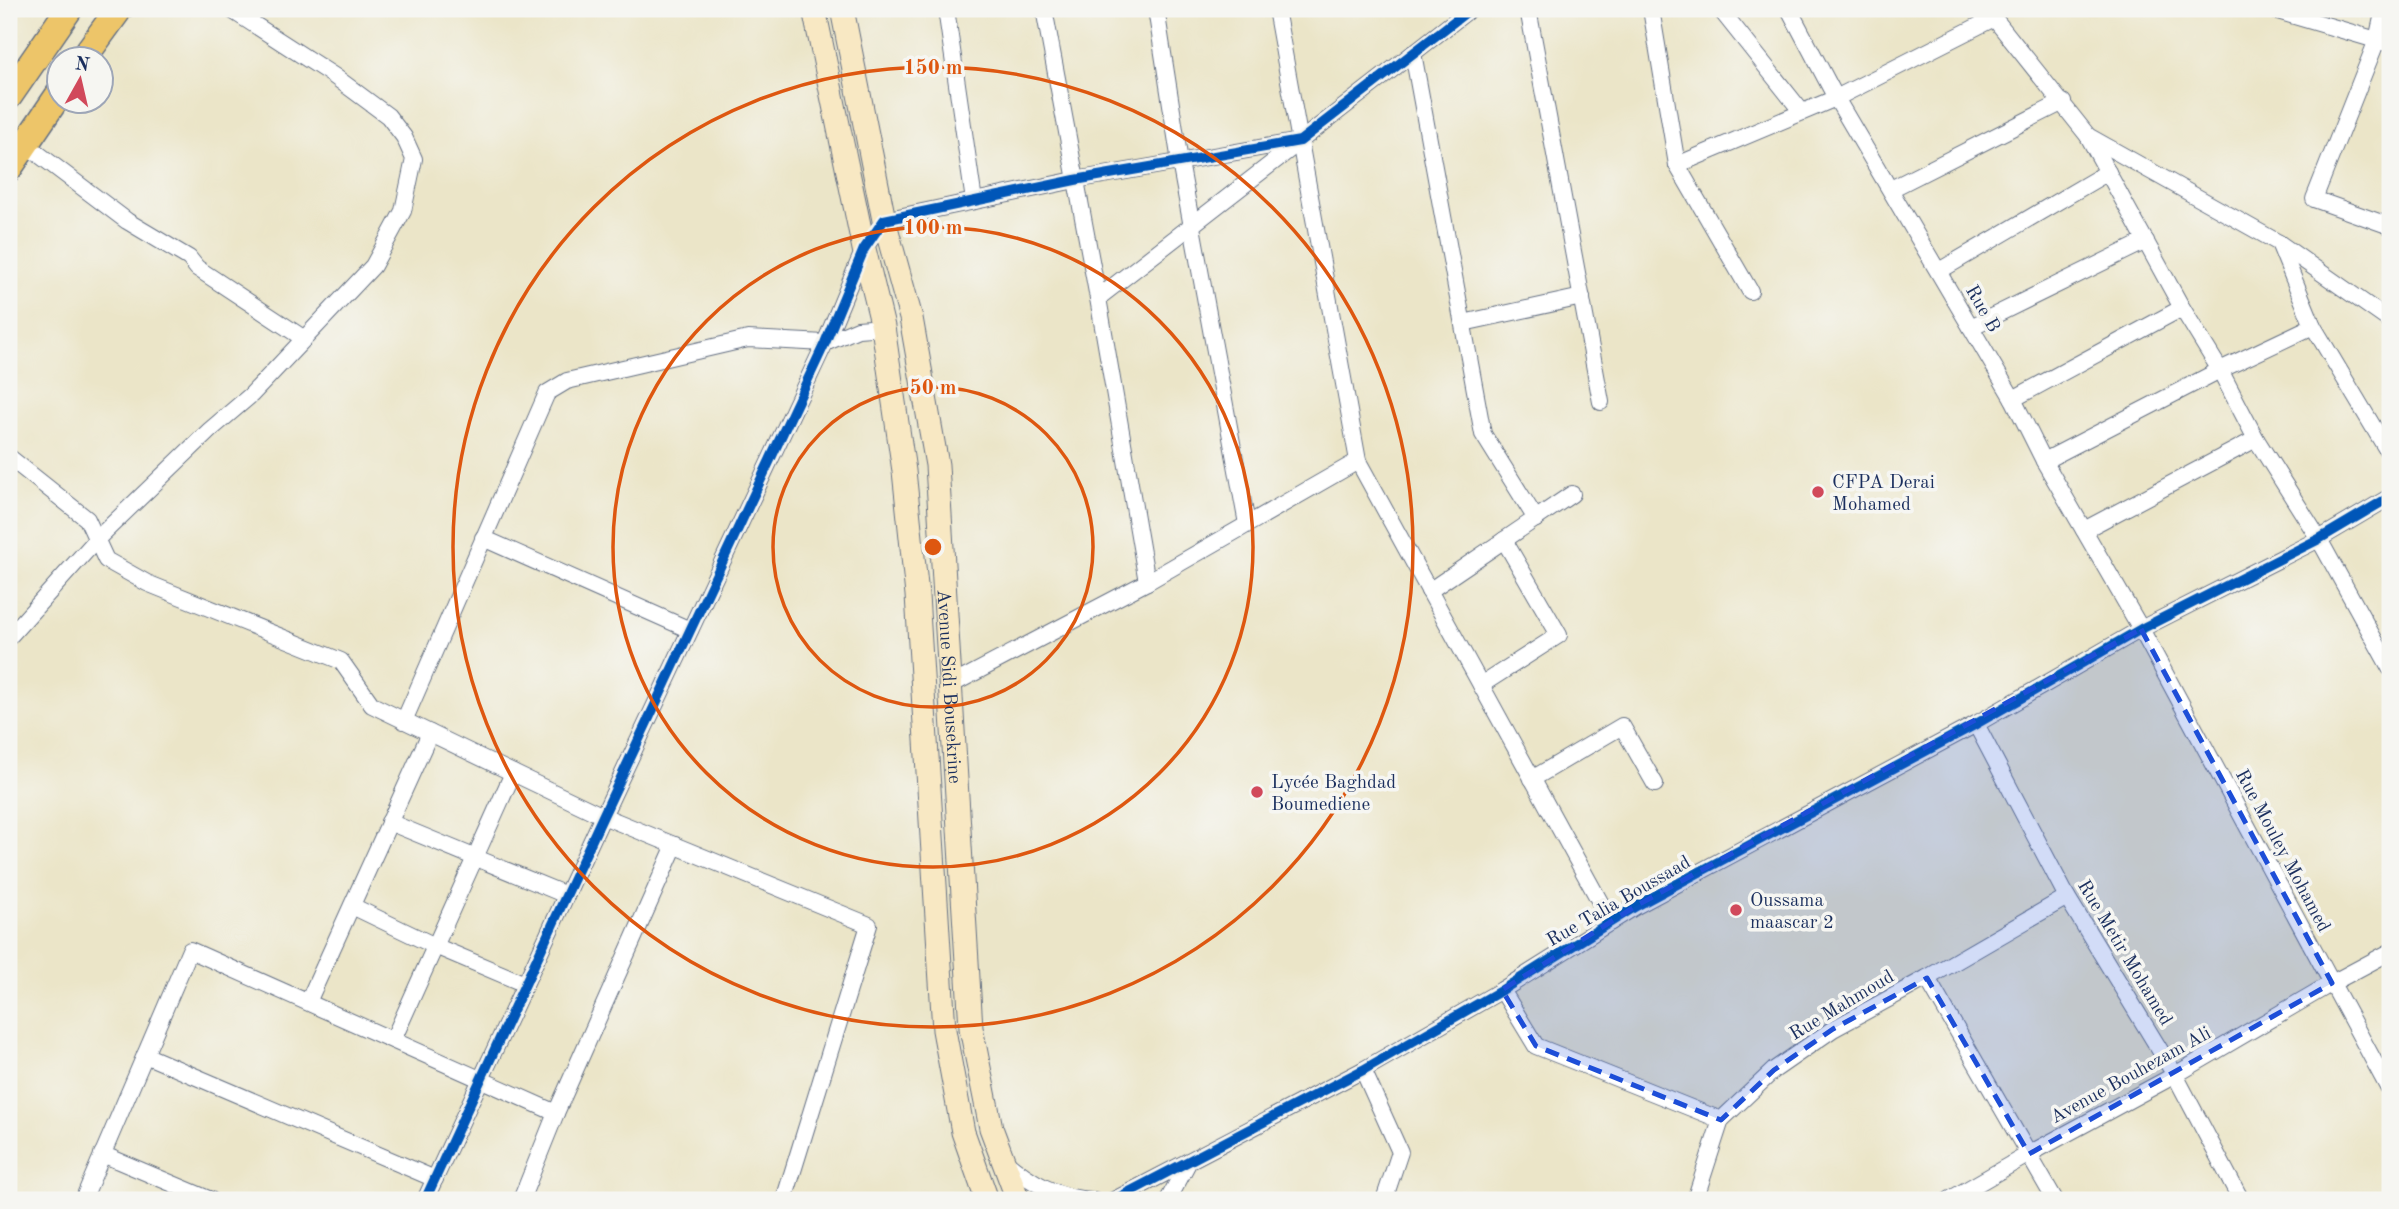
<svg xmlns="http://www.w3.org/2000/svg" width="2399" height="1209" font-family="'Old Standard TT',serif">
  <rect width="100%" height="100%" fill="#f6f6f2"/>
  <filter id="ink" filterUnits="userSpaceOnUse"><feTurbulence type="fractalNoise" baseFrequency=".0143" numOctaves="2"/><feDisplacementMap in="SourceGraphic" scale="14" xChannelSelector="R" yChannelSelector="G"/><feConvolveMatrix kernelMatrix="1 2 1 2 8 2 1 2 1" color-interpolation-filters="sRGB"/></filter>
  <filter id="wash" filterUnits="userSpaceOnUse"><feTurbulence type="fractalNoise" baseFrequency=".00686" numOctaves="4" result="noise"/><feDisplacementMap in="SourceGraphic" scale="28" xChannelSelector="R" yChannelSelector="G"/><feGaussianBlur stdDeviation="1.57" result="paint"/><feColorMatrix in="noise" values="0 0 0 0 0 0 0 0 0 0 0 0 0 0 0 0 0 1.4 0 .05"/><feComposite in="paint" operator="in"/></filter>
  <g filter="url(#wash)">
    <rect width="100%" height="100%" fill="#ebe5c8"/>
  </g>
  <g filter="url(#ink)">
    <g fill="none" stroke-linecap="round" stroke-linejoin="round">
      <g stroke="#646f83" stroke-width="18">
        <g id="minor">
          <path d="M 946,9 L 974,201"/>
          <path d="M 1044,9 L 1098,298 L 1147,582"/>
          <path d="M 1156,9 L 1180,162 L 1247,524"/>
          <path d="M 1276,9 L 1358,461 L 1611,922"/>
          <path d="M 1528,9 L 1601,402"/>
          <path d="M 1651,9 L 1677,165 L 1750,291"/>
          <path d="M 1720,9 L 1802,112"/>
          <path d="M 1789,9 L 1836,98 L 2013,399 L 2044,461 L 2141,629 L 2390,1091"/>
          <path d="M 2271,9 L 2390,44"/>
          <path d="M 2384,9 L 2377,40 L 2314,199 L 2390,226"/>
          <path d="M 1413,53 L 1483,434 L 1536,519"/>
          <path d="M 2088,136 L 2279,243 L 2313,326 L 2390,455"/>
          <path d="M 25,144 L 127,221 L 189,258 L 197,268 L 303,338"/>
          <path d="M 1677,165 L 1836,98 L 1994,18 L 2088,136 L 2182,308 L 2220,370 L 2256,439 L 2319,539 L 2390,668"/>
          <path d="M 1891,189 L 2063,102"/>
          <path d="M 2279,243 L 2390,321"/>
          <path d="M 1939,271 L 2108,172"/>
          <path d="M 1098,298 L 1298,143"/>
          <path d="M 1463,323 L 1582,297"/>
          <path d="M 1971,327 L 2146,241"/>
          <path d="M 2013,399 L 2182,308"/>
          <path d="M 9,457 L 87,519 L 106,560 L 147,583 L 341,661 L 372,705 L 513,773 L 603,816 L 869,925 L 784,1200"/>
          <path d="M 2044,461 L 2220,370 L 2313,326"/>
          <path d="M 2084,530 L 2256,439"/>
          <path d="M 483,538 L 690,630"/>
          <path d="M 1429,591 L 1572,494"/>
          <path d="M 9,637 L 97,539 L 210,430 L 251,395 L 373,266 L 403,211 L 414,159 L 404,137 L 388,116 L 334,76 L 230,9"/>
          <path d="M 1481,685 L 1559,635 L 1504,540"/>
          <path d="M 949,686 L 1147,582 L 1358,461"/>
          <path d="M 404,721 L 547,393 L 567,381 L 748,339 L 825,343 L 858,329 L 883,327"/>
          <path d="M 1976,724 L 2067,897 L 2175,1075 L 2241,1200"/>
          <path d="M 1532,779 L 1622,726 L 1655,784"/>
          <path d="M 389,822 L 566,895"/>
          <path d="M 352,906 L 435,946 L 525,984"/>
          <path d="M 1927,978 L 2055,1200"/>
          <path d="M 1502,990 L 1536,1046 L 1721,1120"/>
          <path d="M 308,1002 L 430,733"/>
          <path d="M 393,1040 L 513,773"/>
          <path d="M 145,1055 L 435,1179"/>
          <path d="M 1363,1070 L 1400,1152 L 1384,1200"/>
          <path d="M 102,1154 L 211,1200"/>
          <path d="M 1003,1159 C 1030,1182 1058,1199 1094,1200"/>
          <path d="M 83,1200 L 190,950 L 556,1113"/>
          <path d="M 425,1200 L 603,816 L 825,343 L 864,249 L 884,220 L 1075,180 L 1300,141 L 1470,9"/>
          <path d="M 521,1200 L 556,1113 L 675,845"/>
          <path d="M 1114,1200 L 1363,1070 L 1502,990 L 1636,906 L 1976,724 L 2141,629 L 2319,539 L 2390,497"/>
          <path d="M 1168,1200 L 1189,1161"/>
          <path d="M 1695,1200 L 1721,1120 L 1774,1070 L 1833,1029 L 1927,978 L 2067,897"/>
          <path d="M 1949,1200 L 2029,1154 L 2175,1075 L 2332,983 L 2390,952"/>
        </g>
      </g>
      <g stroke="#646f83" stroke-width="25">
        <g id="secondary">
          <path d="M 814,9 L 864,249 L 883,327 L 904,471 L 917,595 L 944,1030 L 963,1132 L 987,1200"/>
          <path id="s1" d="M 842,9 L 884,220 L 911,318 L 937,465 L 971,1028 L 991,1128 L 1018,1200"/>
        </g>
      </g>
      <g stroke="#646f83" stroke-width="29">
        <g id="primary">
          <path d="M 82,60 L 119,9"/>
          <path d="M 9,96 L 69,9"/>
          <path d="M 9,168 L 60,93"/>
        </g>
      </g>
      <use href="#minor" stroke="#fff" stroke-width="16"/>
      <use href="#secondary" stroke="#f8e8c3" stroke-width="23"/>
      <use href="#primary" stroke="#edc569" stroke-width="26"/>
      <g stroke="#f6f6f2" stroke-width="15">
        <g id="cycleway">
          <path d="M 425,1200 L 603,816 L 825,343 L 864,249 L 884,220 L 1075,180 L 1300,141 L 1470,9"/>
          <path d="M 1114,1200 L 1363,1070 L 1502,990 L 1636,906 L 1976,724 L 2141,629 L 2319,539 L 2390,497"/>
        </g>
      </g>
      <use href="#cycleway" stroke="#0057b8" stroke-width="10"/>
    </g>
  </g>
  <path fill="#1d4ed8" fill-opacity="0.2" stroke="#1d4ed8" stroke-width="5" stroke-dasharray="14 9" stroke-linejoin="round" d="M 2141,629 L 2332,983 L 2029,1154 L 1927,978 L 1833,1029 L 1774,1070 L 1721,1120 L 1536,1046 L 1502,990 L 1636,906 Z"/>
  <g fill="none" stroke="#de5710" stroke-width="3.5">
    <circle cx="933" cy="547" r="160"/>
    <circle cx="933" cy="547" r="320"/>
    <circle cx="933" cy="547" r="480"/>
  </g>
  <g fill="#d1495b" stroke="#f6f6f2" stroke-width="2.5">
    <circle cx="1818" cy="492" r="7"/>
    <circle cx="1257" cy="792" r="7"/>
    <circle cx="1736" cy="910" r="7"/>
  </g>
  <g text-anchor="middle" stroke-width="7" stroke-linejoin="round" paint-order="stroke">
    <g font-size="19" fill="#1b2f5e" stroke="#f6f6f2">
      <text transform="translate(1984 308) rotate(60)" y="7">Rue B</text>
      <text dy="7" stroke="none"><textPath href="#s1" startOffset="688">Avenue Sidi Bousekrine</textPath></text>
      <text transform="translate(2284 850) rotate(62)" y="7">Rue Mouley Mohamed</text>
      <text transform="translate(1618 900) rotate(-30)" y="7">Rue Talia Boussaad</text>
      <text transform="translate(2126 952) rotate(59)" y="7">Rue Metir Mohamed</text>
      <text transform="translate(1841 1004) rotate(-31)" y="7">Rue Mahmoud</text>
      <text transform="translate(2130 1074) rotate(-29)" y="7">Avenue Bouhezam Ali</text>
    </g>
    <g font-size="19" fill="#1b2f5e" stroke="#f6f6f2" text-anchor="start">
      <text x="1832" y="488">CFPA Derai<tspan x="1832" dy="22">Mohamed</tspan></text>
      <text x="1271" y="788">Lycée Baghdad<tspan x="1271" dy="22">Boumediene</tspan></text>
      <text x="1750" y="906">Oussama<tspan x="1750" dy="22">maascar 2</tspan></text>
    </g>
  </g>
  <circle cx="933" cy="547" r="10" fill="#de5710" stroke="#f6f6f2" stroke-width="3.5"/>
  <g font-size="21" text-anchor="middle" font-weight="bold" fill="#de5710" stroke="#f6f6f2" stroke-width="7" stroke-linejoin="round" paint-order="stroke">
    <text x="933" y="74">150 m</text>
    <text x="933" y="234">100 m</text>
    <text x="933" y="394">50 m</text>
  </g>
  <rect width="2399" height="1209" fill="none" stroke="#f6f6f2" stroke-width="35"/>
  <g transform="translate(80 80) rotate(8)"><circle r="33" fill="#f6f6f2" stroke="#9ea6b7" stroke-width="2"/>
  <path d="M0-5L12 26L0 18L-12 26Z" fill="#d1495b"/>
  <text y="-10" font-size="19" font-weight="bold" text-anchor="middle" fill="#1b2f5e">N</text>
  </g>
</svg>
